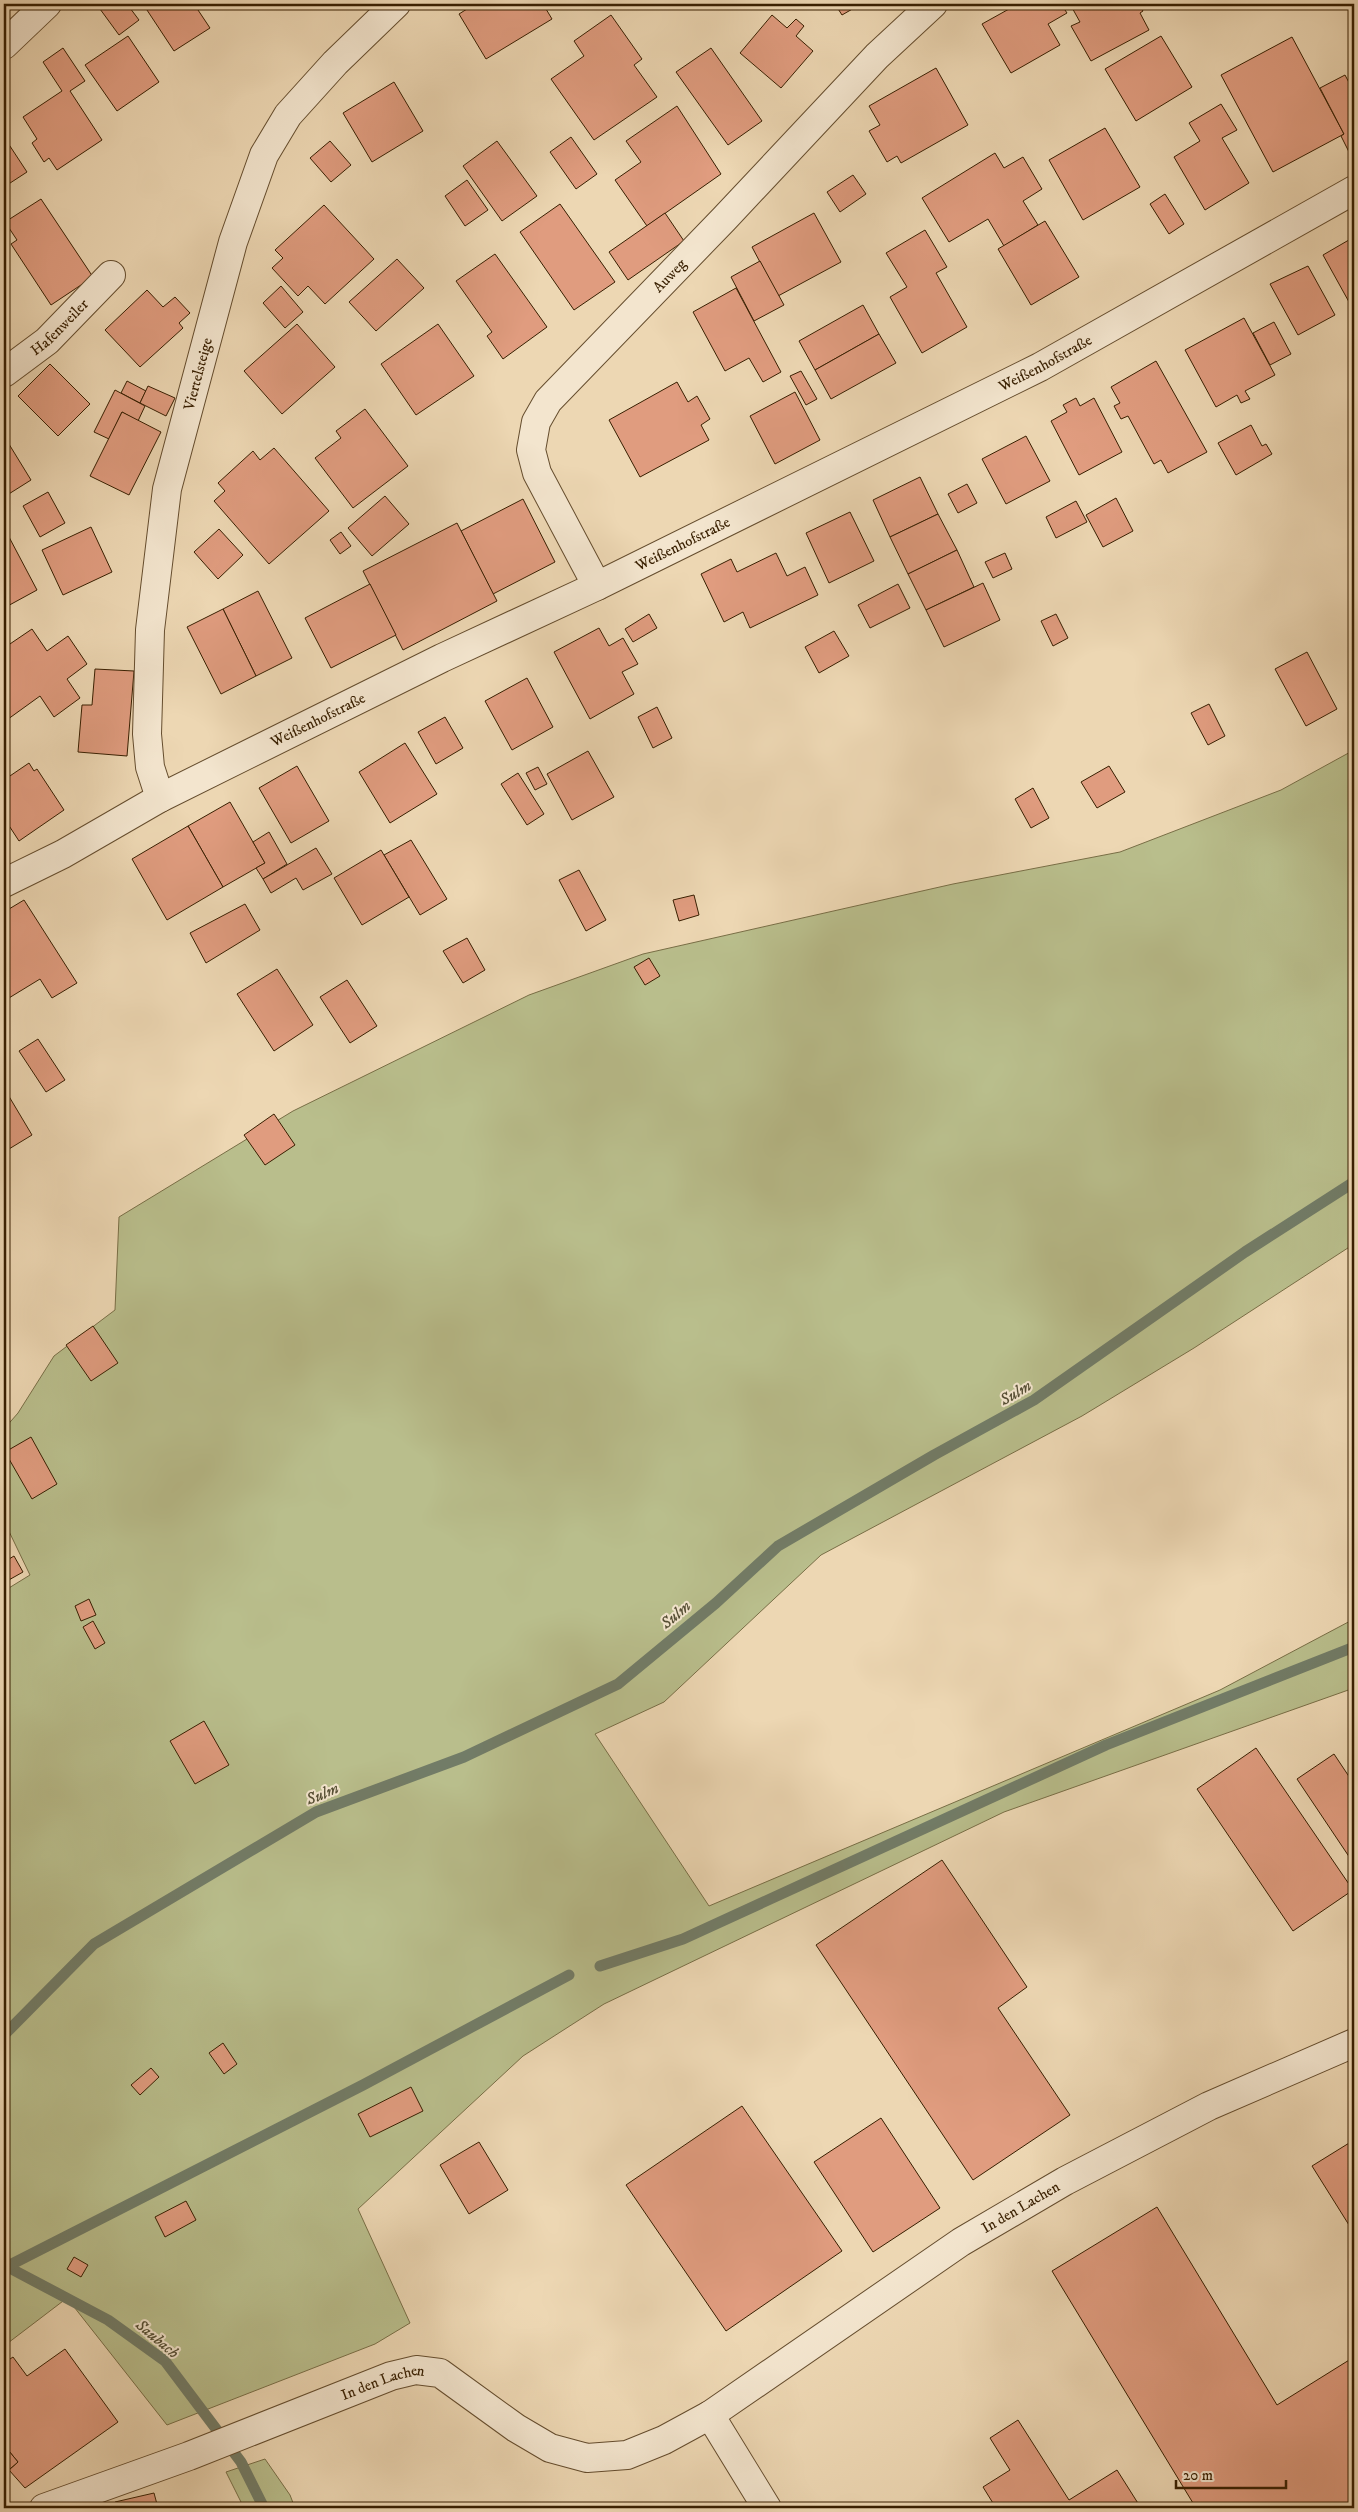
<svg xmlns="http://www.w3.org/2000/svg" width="1358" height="2512" font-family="'IM FELL DW Pica',serif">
  <rect width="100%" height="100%" fill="#edd7b3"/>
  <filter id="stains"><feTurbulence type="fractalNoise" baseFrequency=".004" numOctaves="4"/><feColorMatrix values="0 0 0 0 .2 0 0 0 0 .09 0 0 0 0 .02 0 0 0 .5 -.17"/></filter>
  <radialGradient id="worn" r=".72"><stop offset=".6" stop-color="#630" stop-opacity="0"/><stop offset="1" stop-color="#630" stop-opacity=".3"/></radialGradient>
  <g fill="#b9be8c" stroke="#786e46">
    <path d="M 1354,750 L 1354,1244 L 1194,1348 L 1082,1416 L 821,1555 L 664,1702 L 595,1734 L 709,1906 L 1220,1690 L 1354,1619 L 1354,1688 L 1004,1812 L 604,2004 L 523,2056 L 358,2209 L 410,2323 L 375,2344 L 167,2425 L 67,2298 L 4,2346 L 4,1591 L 30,1575 L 4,1521 L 4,1429 L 18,1413 L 54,1356 L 115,1310 L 119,1217 L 293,1111 L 529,995 L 643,954 L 953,884 L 1120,852 L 1281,790 Z"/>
    <path d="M 265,2459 L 290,2495 L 295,2508 L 244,2508 L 226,2472 Z"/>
  </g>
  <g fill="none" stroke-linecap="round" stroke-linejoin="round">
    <g stroke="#727c67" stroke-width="11">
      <path d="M 600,1966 L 683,1939 L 1106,1745 L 1354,1647"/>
      <path d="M 4,2035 L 94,1944 L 316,1812 L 464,1757 L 618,1684 L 716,1603 L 778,1546 L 934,1455 L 1034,1400 L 1245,1252 L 1354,1182"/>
      <path d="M 4,2265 L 108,2320 L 165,2361 L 241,2462 L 264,2508"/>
      <path d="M 8,2266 L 363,2085 L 569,1975"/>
    </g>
  </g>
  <g fill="#e09c7f" stroke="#381f01">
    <path d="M 107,4 L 127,4 L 139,20 L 119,35 L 100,9 Z"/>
    <path d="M 143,4 L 194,4 L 210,28 L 174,51 Z"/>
    <path d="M 475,4 L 543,4 L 552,19 L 486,59 L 459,14 Z"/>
    <path d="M 835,4 L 861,4 L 842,15 Z"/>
    <path d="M 1018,4 L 1061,4 L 1067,13 L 1048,24 L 1060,45 L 1011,73 L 982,24 Z"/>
    <path d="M 1070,4 L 1139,4 L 1143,11 L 1140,13 L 1149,30 L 1091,61 L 1071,26 L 1080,22 Z"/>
    <path d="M 611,15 L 642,59 L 634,65 L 657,97 L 594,140 L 551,79 L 584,56 L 574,41 Z"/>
    <path d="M 772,15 L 787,28 L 796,19 L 804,26 L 796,36 L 813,51 L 781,88 L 740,53 Z"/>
    <path d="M 128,36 L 159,82 L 117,111 L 85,65 Z"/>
    <path d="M 1161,36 L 1192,87 L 1136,121 L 1105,69 Z"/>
    <path d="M 1292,37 L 1344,134 L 1273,172 L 1221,75 Z"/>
    <path d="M 63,48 L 85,81 L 70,91 L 102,140 L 57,170 L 49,158 L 44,162 L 32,143 L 37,139 L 23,117 L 62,91 L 43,62 Z"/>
    <path d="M 711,48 L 762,121 L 728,145 L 676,72 Z"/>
    <path d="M 936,68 L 968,125 L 901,163 L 897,156 L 887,162 L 869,131 L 880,125 L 869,106 Z"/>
    <path d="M 1345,75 L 1354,92 L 1354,149 L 1349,152 L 1341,136 L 1344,134 L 1320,88 Z"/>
    <path d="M 394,82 L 423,131 L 372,162 L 343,113 Z"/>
    <path d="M 1221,104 L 1237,130 L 1222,138 L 1249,183 L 1205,210 L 1174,157 L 1200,141 L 1189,123 Z"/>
    <path d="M 677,106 L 721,174 L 647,226 L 615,180 L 641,162 L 626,141 Z"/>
    <path d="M 1105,128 L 1140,187 L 1083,220 L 1049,160 Z"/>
    <path d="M 4,137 L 27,172 L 4,187 Z"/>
    <path d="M 571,137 L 597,174 L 576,189 L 550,152 Z"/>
    <path d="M 330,141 L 351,165 L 331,182 L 310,158 Z"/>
    <path d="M 497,141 L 537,196 L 502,221 L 463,166 Z"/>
    <path d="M 995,153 L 1004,168 L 1023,157 L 1042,189 L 1023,201 L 1038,225 L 1004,246 L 988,219 L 949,242 L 922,198 Z"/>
    <path d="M 853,175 L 866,194 L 840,212 L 827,192 Z"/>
    <path d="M 467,180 L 488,210 L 465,226 L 445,196 Z"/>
    <path d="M 1165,194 L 1184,224 L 1169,234 L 1150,204 Z"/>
    <path d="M 41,199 L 93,277 L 51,305 L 11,244 L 17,240 L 5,222 Z"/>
    <path d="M 560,204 L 615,282 L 574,310 L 520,232 Z"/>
    <path d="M 324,205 L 374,259 L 325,304 L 308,286 L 298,296 L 272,268 L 283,258 L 275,250 Z"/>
    <path d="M 665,213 L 684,241 L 628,280 L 609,252 Z"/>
    <path d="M 814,213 L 841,262 L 778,296 L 752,247 Z"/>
    <path d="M 1045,221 L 1079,277 L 1031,305 L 998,249 Z"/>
    <path d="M 925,230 L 947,267 L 936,273 L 967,327 L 922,353 L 890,297 L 907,287 L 886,253 Z"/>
    <path d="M 1354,237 L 1354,311 L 1323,255 Z"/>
    <path d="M 495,254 L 547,327 L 503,359 L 487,336 L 492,332 L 456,281 Z"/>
    <path d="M 397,259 L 424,288 L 376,331 L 349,302 Z"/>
    <path d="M 760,261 L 784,305 L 754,321 L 731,277 Z"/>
    <path d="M 1308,266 L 1335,315 L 1298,335 L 1270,284 Z"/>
    <path d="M 281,286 L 303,312 L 285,328 L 263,303 Z"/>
    <path d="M 736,288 L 781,372 L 763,382 L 749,358 L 725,371 L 693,312 Z"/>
    <path d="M 147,290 L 163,307 L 175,297 L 190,313 L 179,323 L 183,328 L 140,367 L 105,330 Z"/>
    <path d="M 863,305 L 879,334 L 815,370 L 799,341 Z"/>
    <path d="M 1244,318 L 1275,375 L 1245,391 L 1250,399 L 1241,403 L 1237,395 L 1216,407 L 1185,350 Z"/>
    <path d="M 1274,322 L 1291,354 L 1270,365 L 1253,333 Z"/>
    <path d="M 297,324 L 335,367 L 282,414 L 244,371 Z"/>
    <path d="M 438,324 L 474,376 L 416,415 L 381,364 Z"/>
    <path d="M 879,334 L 896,363 L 831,399 L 815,370 Z"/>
    <path d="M 1156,361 L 1207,452 L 1168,473 L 1161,460 L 1154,464 L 1128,416 L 1121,419 L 1114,406 L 1120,403 L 1111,387 Z"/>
    <path d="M 50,364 L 90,404 L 58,436 L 18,396 Z"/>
    <path d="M 801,371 L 817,399 L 806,405 L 790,376 Z"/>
    <path d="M 127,381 L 146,391 L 140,403 L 121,393 Z"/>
    <path d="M 677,382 L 688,402 L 697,396 L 710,419 L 701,425 L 709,440 L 640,477 L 609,420 Z"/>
    <path d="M 148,386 L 175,398 L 166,416 L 140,403 Z"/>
    <path d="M 115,390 L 145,406 L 138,421 L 122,412 L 109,439 L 94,432 Z"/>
    <path d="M 795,392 L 820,440 L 775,464 L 750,416 Z"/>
    <path d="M 1076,398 L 1080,406 L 1094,398 L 1122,452 L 1079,475 L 1051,421 L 1067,412 L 1063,405 Z"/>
    <path d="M 365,409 L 408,466 L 353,508 L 315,458 L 341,438 L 336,431 Z"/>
    <path d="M 122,412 L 161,432 L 129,495 L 90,476 Z"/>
    <path d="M 1251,425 L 1262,446 L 1266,444 L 1272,454 L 1236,475 L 1218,443 Z"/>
    <path d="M 4,436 L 31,480 L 4,497 Z"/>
    <path d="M 1026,436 L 1050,481 L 1006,504 L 982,459 Z"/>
    <path d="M 274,448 L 329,511 L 269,564 L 214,501 L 225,491 L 218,483 L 253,451 L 260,460 Z"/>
    <path d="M 920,477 L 938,514 L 890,537 L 873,500 Z"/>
    <path d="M 967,484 L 977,503 L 958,513 L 948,494 Z"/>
    <path d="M 48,492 L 65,523 L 40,537 L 23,506 Z"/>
    <path d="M 385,496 L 409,524 L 372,556 L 348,528 Z"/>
    <path d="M 1116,498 L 1133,531 L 1103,547 L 1086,515 Z"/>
    <path d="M 523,499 L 555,562 L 493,594 L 461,531 Z"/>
    <path d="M 1076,501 L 1087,522 L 1056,538 L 1046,517 Z"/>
    <path d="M 850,512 L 874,561 L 829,583 L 806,533 Z"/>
    <path d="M 938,514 L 957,550 L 908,574 L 890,537 Z"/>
    <path d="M 457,523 L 497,601 L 403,650 L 363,571 Z"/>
    <path d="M 91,527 L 112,572 L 63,595 L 42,550 Z"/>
    <path d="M 219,529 L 243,555 L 218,579 L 194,552 Z"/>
    <path d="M 341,532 L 351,546 L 340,554 L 330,540 Z"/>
    <path d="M 9,537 L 37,590 L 4,608 L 4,540 Z"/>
    <path d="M 957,550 L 974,587 L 926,610 L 908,574 Z"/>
    <path d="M 776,553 L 787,576 L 805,567 L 818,595 L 750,628 L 743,612 L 724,622 L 701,574 L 731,559 L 737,572 Z"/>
    <path d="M 1005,553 L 1012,569 L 993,578 L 985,562 Z"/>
    <path d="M 983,583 L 1000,620 L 944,647 L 926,610 Z"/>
    <path d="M 370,584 L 396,635 L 331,668 L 305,618 Z"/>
    <path d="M 898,584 L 910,608 L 870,628 L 858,605 Z"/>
    <path d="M 258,591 L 292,658 L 256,676 L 223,609 Z"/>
    <path d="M 223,609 L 256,676 L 221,694 L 187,627 Z"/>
    <path d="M 649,614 L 657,628 L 633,642 L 625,629 Z"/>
    <path d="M 1056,614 L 1068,638 L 1053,646 L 1041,621 Z"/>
    <path d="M 599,628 L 609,646 L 623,638 L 638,664 L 622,672 L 634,694 L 590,719 L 554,652 Z"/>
    <path d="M 32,629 L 47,651 L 68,636 L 87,664 L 67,679 L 80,698 L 54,717 L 40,696 L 4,722 L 4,648 Z"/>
    <path d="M 834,631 L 849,656 L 819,673 L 805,647 Z"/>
    <path d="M 1307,652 L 1337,709 L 1306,726 L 1275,669 Z"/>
    <path d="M 95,669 L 134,671 L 127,756 L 78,752 L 82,705 L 92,705 Z"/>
    <path d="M 527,678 L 553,727 L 512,750 L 485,701 Z"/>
    <path d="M 1209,704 L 1225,736 L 1208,745 L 1191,713 Z"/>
    <path d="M 657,707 L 672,738 L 653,748 L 638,717 Z"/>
    <path d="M 445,717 L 463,748 L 436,764 L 418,732 Z"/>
    <path d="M 405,743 L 437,794 L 390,823 L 359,772 Z"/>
    <path d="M 588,751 L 614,797 L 572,820 L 547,774 Z"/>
    <path d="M 29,763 L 34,771 L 37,769 L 64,810 L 19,841 L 4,818 L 4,790 L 7,788 L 4,780 Z"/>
    <path d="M 297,766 L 329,821 L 291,843 L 259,788 Z"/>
    <path d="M 1109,766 L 1125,792 L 1097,808 L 1081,782 Z"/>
    <path d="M 538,767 L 547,784 L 535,790 L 526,773 Z"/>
    <path d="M 518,773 L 544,814 L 527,825 L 501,784 Z"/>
    <path d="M 1033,788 L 1049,818 L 1031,828 L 1015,799 Z"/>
    <path d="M 230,802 L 265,863 L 223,887 L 188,826 Z"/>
    <path d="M 188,826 L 223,887 L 167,920 L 132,859 Z"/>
    <path d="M 269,832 L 287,864 L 263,879 L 256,868 L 265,863 L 253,842 Z"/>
    <path d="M 411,840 L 447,899 L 420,915 L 384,855 Z"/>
    <path d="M 316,848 L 332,874 L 303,890 L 296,878 L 271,893 L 263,879 Z"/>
    <path d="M 381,850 L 409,897 L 362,925 L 334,878 Z"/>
    <path d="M 579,870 L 606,920 L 586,931 L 559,880 Z"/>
    <path d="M 694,895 L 699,915 L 679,921 L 673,900 Z"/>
    <path d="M 24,900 L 77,983 L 52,998 L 40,979 L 4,1001 L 4,912 Z"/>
    <path d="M 245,904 L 260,930 L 206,963 L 190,933 Z"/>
    <path d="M 467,938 L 485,970 L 463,983 L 443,951 Z"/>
    <path d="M 649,958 L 660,976 L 645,985 L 634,967 Z"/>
    <path d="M 277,969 L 313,1025 L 274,1051 L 237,994 Z"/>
    <path d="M 347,980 L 377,1026 L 350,1043 L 320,997 Z"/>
    <path d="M 38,1039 L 65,1080 L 46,1092 L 19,1051 Z"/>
    <path d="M 4,1088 L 32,1135 L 4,1152 Z"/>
    <path d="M 274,1114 L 295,1145 L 265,1165 L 244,1135 Z"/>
    <path d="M 93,1326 L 118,1363 L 91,1381 L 66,1345 Z"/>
    <path d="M 31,1437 L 57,1484 L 32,1499 L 5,1452 Z"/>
    <path d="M 14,1556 L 23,1572 L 7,1581 L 4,1575 L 4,1562 Z"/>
    <path d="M 89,1599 L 96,1615 L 81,1621 L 75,1606 Z"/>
    <path d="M 93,1621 L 105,1643 L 95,1649 L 83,1627 Z"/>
    <path d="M 204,1721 L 229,1765 L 195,1784 L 170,1741 Z"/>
    <path d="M 1256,1748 L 1353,1890 L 1293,1931 L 1197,1789 Z"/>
    <path d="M 1334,1754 L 1354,1784 L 1354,1864 L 1297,1779 Z"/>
    <path d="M 942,1860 L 1027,1987 L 998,2008 L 1070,2115 L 973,2180 L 816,1945 Z"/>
    <path d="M 223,2043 L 237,2064 L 224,2074 L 209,2053 Z"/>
    <path d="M 151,2068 L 159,2077 L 140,2095 L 131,2085 Z"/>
    <path d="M 411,2087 L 423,2111 L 370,2137 L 358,2114 Z"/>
    <path d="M 742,2106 L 842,2251 L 726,2331 L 626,2185 Z"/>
    <path d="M 881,2118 L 940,2208 L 873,2252 L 814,2162 Z"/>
    <path d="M 1354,2140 L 1354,2233 L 1312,2166 Z"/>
    <path d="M 479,2142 L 508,2190 L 469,2214 L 440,2165 Z"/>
    <path d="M 186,2201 L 196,2220 L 165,2237 L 155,2217 Z"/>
    <path d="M 1157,2207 L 1277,2405 L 1354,2357 L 1354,2508 L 1196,2508 L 1052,2271 Z"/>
    <path d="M 74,2257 L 88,2265 L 81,2277 L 67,2269 Z"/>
    <path d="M 65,2349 L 118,2422 L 25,2488 L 9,2470 L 18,2462 L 4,2445 L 4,2363 L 13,2357 L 27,2376 Z"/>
    <path d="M 1018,2420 L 1069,2500 L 1117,2470 L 1141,2508 L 996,2508 L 983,2487 L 1010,2470 L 990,2438 Z"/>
    <path d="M 4,2445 L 18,2462 L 4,2474 Z"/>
    <path d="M 154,2493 L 158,2508 L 117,2508 L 115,2502 Z"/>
  </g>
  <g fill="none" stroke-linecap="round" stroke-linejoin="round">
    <g stroke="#654d2e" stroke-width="30">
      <g id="minor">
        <path d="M 4,45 L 47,4"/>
        <path id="s1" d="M 4,373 L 47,341 L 111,275"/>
        <path id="s2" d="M 597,586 L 537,473 L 531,450 L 536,422 L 548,401 L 724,219 L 877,56 L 933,4"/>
        <path id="s3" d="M 160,798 L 150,767 L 147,734 L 150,630 L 167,489 L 233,242 L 264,155 L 288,115 L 335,63 L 396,4"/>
        <path id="s4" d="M 4,883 L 63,854 L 160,798 L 442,658 L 597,586 L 1040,367 L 1354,190"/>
        <path d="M 710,2415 L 767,2508"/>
        <path id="s5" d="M 44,2508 L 189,2456 L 391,2376 L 416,2370 L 440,2373 L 516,2428 L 550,2448 L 587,2458 L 627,2455 L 664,2440 L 710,2415 L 961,2242 L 1065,2181 L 1209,2106 L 1354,2043"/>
      </g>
    </g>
    <use href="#minor" stroke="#f3e5ce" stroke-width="28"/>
  </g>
  <g text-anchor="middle" stroke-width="4" stroke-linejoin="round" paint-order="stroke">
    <g font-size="15" fill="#381f01" stroke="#f3e5ce">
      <text dy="5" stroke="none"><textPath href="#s2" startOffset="379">Auweg</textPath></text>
      <text dy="5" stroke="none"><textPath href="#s1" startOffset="72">Hafenweiler</textPath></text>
      <text dy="5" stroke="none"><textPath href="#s4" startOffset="1164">Weißenhofstraße</textPath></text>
      <text dy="5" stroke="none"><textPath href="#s3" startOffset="431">Viertelsteige</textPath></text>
      <text dy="5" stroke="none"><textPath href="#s4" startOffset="759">Weißenhofstraße</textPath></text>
      <text dy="5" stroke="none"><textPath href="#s4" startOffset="354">Weißenhofstraße</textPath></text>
      <text dy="5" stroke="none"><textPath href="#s5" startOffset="1099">In den Lachen</textPath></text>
      <text dy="5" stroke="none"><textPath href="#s5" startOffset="362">In den Lachen</textPath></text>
    </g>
    <g font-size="16" font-style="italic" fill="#554e34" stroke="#f3e5ce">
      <text transform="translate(1015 1392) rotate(-31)" y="6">Sulm</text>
      <text transform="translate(675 1614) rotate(-41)" y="6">Sulm</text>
      <text transform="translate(322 1793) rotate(-23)" y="6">Sulm</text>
      <text transform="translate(158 2338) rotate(40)" y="6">Saubach</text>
    </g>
  </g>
  <rect width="1358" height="2512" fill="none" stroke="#edd7b3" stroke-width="20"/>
  <rect x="5" y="5" width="1348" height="2502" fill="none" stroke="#381f01" stroke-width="2.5"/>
  <rect x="10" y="10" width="1338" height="2492" fill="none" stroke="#381f01"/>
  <path d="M1176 2480v8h110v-8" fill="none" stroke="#381f01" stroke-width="2.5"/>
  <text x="1183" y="2480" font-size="15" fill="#381f01" stroke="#f3e5ce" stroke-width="4" paint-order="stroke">20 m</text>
  <rect width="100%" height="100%" filter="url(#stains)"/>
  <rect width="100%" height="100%" fill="url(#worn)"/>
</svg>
